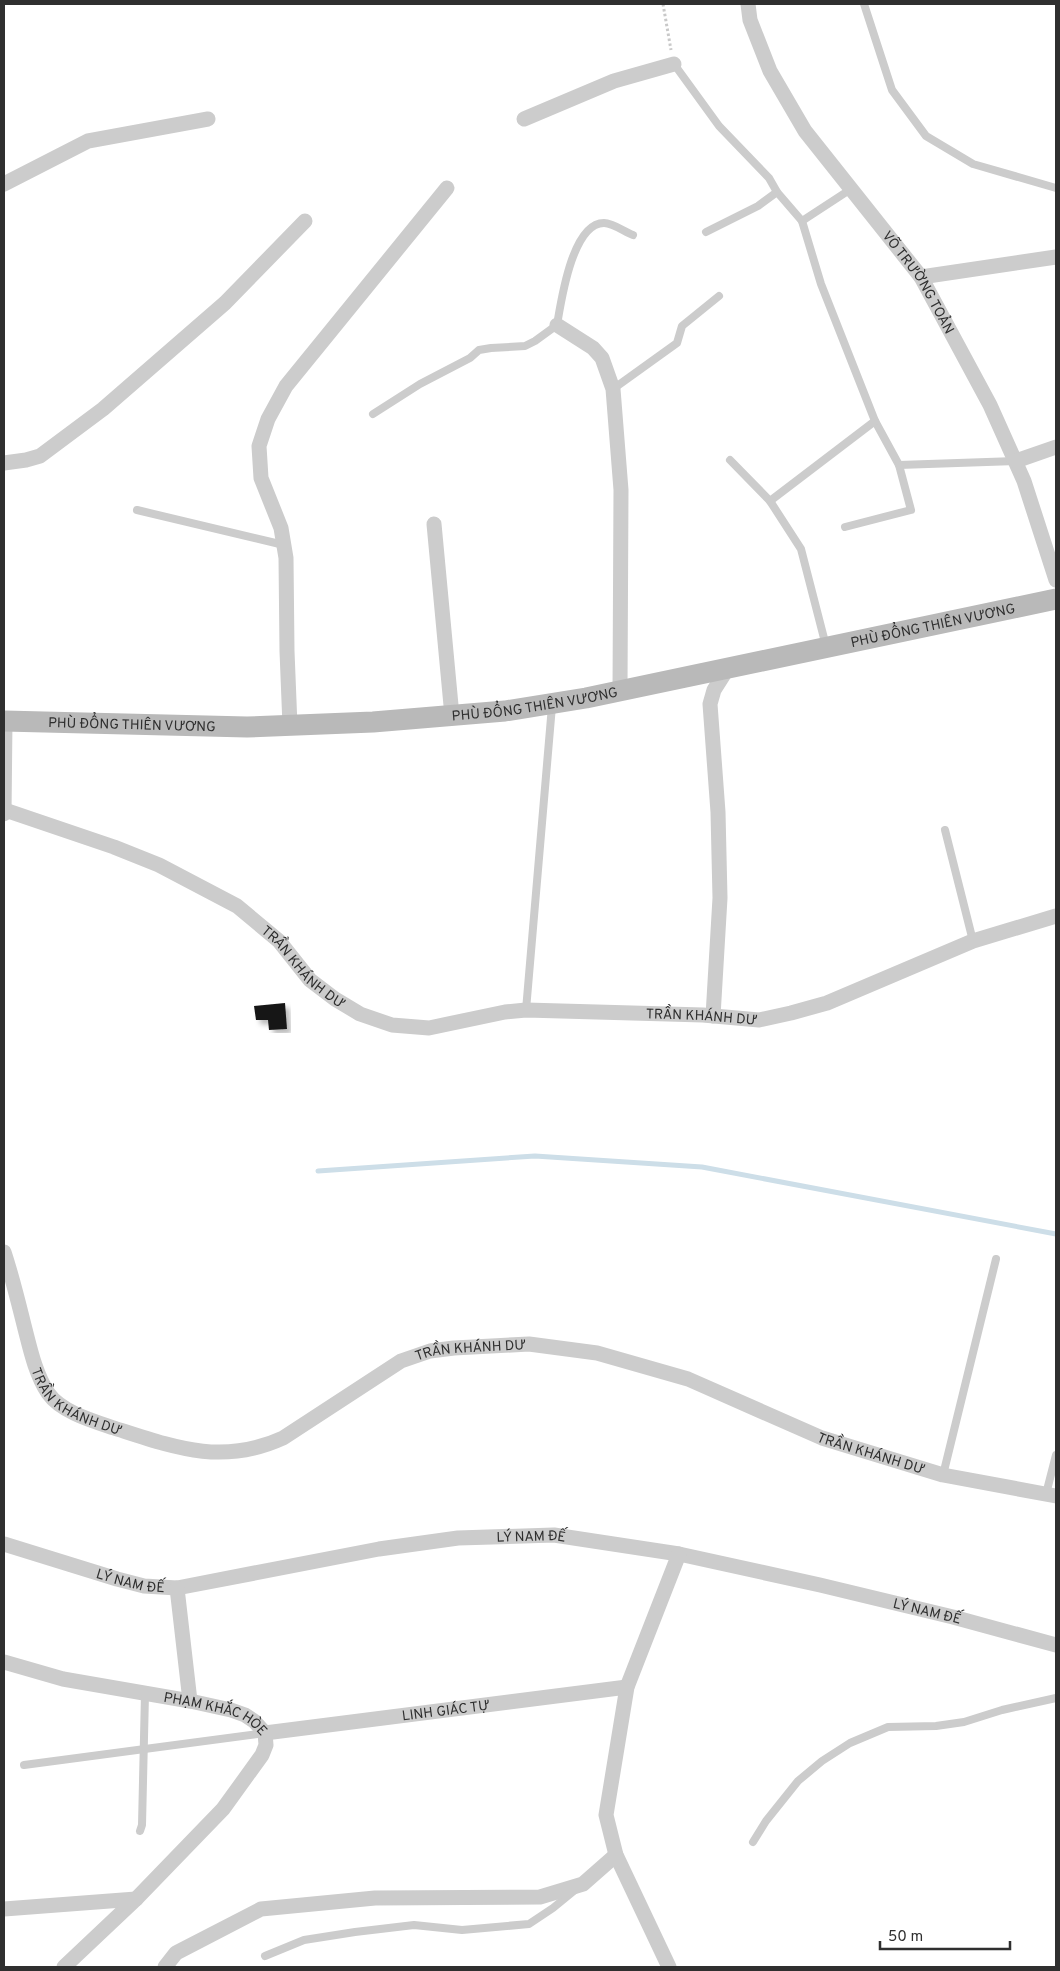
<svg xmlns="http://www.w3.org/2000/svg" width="1060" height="1971" font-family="Overpass,sans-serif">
  <defs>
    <filter id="shadow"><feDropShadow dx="4.5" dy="4.5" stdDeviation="2.5" flood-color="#0004"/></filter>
  </defs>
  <rect width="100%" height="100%" fill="#fff"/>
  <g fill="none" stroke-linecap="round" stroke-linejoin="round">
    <path stroke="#cddee8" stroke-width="5" d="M 318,1171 L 535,1156 L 702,1167 L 1056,1234"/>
  </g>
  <path fill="#161616" filter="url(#shadow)" d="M 285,1003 L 287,1029 L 269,1030 L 268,1020 L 256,1020 L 254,1006 Z"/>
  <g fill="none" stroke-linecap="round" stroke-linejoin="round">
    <path stroke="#c9c9c9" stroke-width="3" stroke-dasharray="2.5 2.5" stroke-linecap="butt" d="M 663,4 L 671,50"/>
    <g stroke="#ccc" stroke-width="8">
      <path d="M 864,4 L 892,90 L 926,136 L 973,164 L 1056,188"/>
      <path d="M 674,64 L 719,126 L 769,178 L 777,192 L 802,221 L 821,284 L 875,421 L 899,465 L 1016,461"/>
      <path d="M 802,221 L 851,189"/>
      <path d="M 706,232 L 758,206 L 777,192"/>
      <path d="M 613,389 L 677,343 L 682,326 L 719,296"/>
      <path d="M 373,414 L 420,384 L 470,358 L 479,350 L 491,348 L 525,346 L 535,341 L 557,325 C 561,302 572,223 604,223 C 613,223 625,232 633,235"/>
      <path d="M 730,460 L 770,501 L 801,549 L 826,646"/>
      <path d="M 770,501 L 875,421"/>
      <path d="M 137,510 L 284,545"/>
      <path d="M 845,527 L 911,510 L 899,465"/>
      <path d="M 945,830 L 973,941"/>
      <path d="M 526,1010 L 552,706"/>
      <path d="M 943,1475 L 996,1259"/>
      <path d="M 1046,1494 L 1056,1455"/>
      <path d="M 24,1765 L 265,1733"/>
      <path d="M 140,1831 L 142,1825 L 145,1694"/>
      <path d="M 753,1842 L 766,1821 L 798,1781 L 822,1761 L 850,1743 L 888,1727 L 936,1726 L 964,1722 L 1002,1710 L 1056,1698"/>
      <path d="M 265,1956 L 304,1940 L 355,1932 L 414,1925 L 462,1930 L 529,1924 L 553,1908 L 575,1890"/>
    </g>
    <g stroke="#ccc" stroke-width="15">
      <path id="s1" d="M 748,4 L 750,20 L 770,71 L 805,131 L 921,277 L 990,405 L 1024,481 L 1056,580"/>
      <path d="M 524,119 L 614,81 L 674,64"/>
      <path d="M 4,184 L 88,141 L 208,119"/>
      <path d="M 921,277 L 1056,257"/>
      <path d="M 557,325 L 593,348 L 602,358 L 613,389 L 621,490 L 620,690"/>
      <path d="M 1016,461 L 1056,447"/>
      <path d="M 4,463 L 26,460 L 40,456 L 103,409 L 225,303 L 305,221"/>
      <path d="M 434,524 L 452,716"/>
      <path d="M 290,726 L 287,651 L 286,558 L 281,528 L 261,478 L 259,446 L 268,419 L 286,386 L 447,188"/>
      <path id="s2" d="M 5,810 L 114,847 L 159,865 L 237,906 L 279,941 L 310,980 L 335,999 L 360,1014 L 392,1025 L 429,1028 L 505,1012 L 526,1010 L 703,1015 L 759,1020 L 791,1013 L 827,1003 L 973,941 L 1056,916"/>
      <path d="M 4,814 L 5,721"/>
      <path d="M 713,1016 L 720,898 L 718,812 L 710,704 L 714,690 L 728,668"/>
      <path id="s3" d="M 4,1252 C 12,1276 18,1301 24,1325 C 30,1348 35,1373 48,1393 C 61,1412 93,1421 114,1428 C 173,1447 222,1466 283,1438 L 401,1361 L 430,1351 L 454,1348 L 529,1344 L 597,1353 L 688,1379 L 822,1438 L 943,1475 L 1056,1496"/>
      <path id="s4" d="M 4,1544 L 117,1579 L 144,1586 L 177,1588 L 379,1549 L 458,1538 L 554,1535 L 679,1554 L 820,1585 L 953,1617 L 1056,1645"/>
      <path d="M 177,1588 L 190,1701"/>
      <path id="s5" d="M 4,1662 L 63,1679 L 190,1701 L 231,1710 L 245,1715 L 254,1721 L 265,1733 L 266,1745 L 262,1755 L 223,1809 L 136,1899 L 64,1967"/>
      <path id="s6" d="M 265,1733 L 627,1687"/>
      <path d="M 4,1909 L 136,1899"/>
      <path d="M 165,1967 L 176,1953 L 261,1909 L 375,1898 L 540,1897 L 583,1884 L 616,1855"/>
      <path d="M 669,1967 L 616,1855 L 606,1815 L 627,1687 L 679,1554"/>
    </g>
    <path stroke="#b9b9b9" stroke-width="21" id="s7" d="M 4,721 L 247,727 L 373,722 L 505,711 L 586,698 L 1056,599"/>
  </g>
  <g text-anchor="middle" stroke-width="5" stroke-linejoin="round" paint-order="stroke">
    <g font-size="14" fill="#2f2f2f" stroke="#fff">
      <text dy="5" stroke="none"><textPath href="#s1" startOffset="330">VÕ TRƯỜNG TOẢN</textPath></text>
      <text dy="5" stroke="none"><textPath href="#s7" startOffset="938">PHÙ ĐỔNG THIÊN VƯƠNG</textPath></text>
      <text dy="5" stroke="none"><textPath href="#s7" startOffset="532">PHÙ ĐỔNG THIÊN VƯƠNG</textPath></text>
      <text dy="5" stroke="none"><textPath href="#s7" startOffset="128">PHÙ ĐỔNG THIÊN VƯƠNG</textPath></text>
      <text dy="5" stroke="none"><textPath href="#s2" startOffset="342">TRẦN KHÁNH DƯ</textPath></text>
      <text dy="5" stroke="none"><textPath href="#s2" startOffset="762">TRẦN KHÁNH DƯ</textPath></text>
      <text dy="5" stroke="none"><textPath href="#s3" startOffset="610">TRẦN KHÁNH DƯ</textPath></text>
      <text dy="5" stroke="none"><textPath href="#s3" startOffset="176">TRẦN KHÁNH DƯ</textPath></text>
      <text dy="5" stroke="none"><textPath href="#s3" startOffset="1030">TRẦN KHÁNH DƯ</textPath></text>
      <text dy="5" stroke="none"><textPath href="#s4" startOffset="538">LÝ NAM ĐẾ</textPath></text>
      <text dy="5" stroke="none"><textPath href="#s4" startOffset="132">LÝ NAM ĐẾ</textPath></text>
      <text dy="5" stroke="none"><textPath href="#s4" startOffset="942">LÝ NAM ĐẾ</textPath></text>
      <text dy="5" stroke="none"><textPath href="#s6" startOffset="182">LINH GIÁC TỰ</textPath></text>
      <text dy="5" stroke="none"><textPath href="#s5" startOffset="219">PHẠM KHẮC HÒE</textPath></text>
    </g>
  </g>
  <rect width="1060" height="1971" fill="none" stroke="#2f2f2f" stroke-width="10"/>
  <path d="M880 1941v8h130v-8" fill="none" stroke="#2f2f2f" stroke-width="2.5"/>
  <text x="888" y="1941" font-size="15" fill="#2f2f2f" stroke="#ffffff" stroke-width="4" paint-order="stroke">50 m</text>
</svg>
